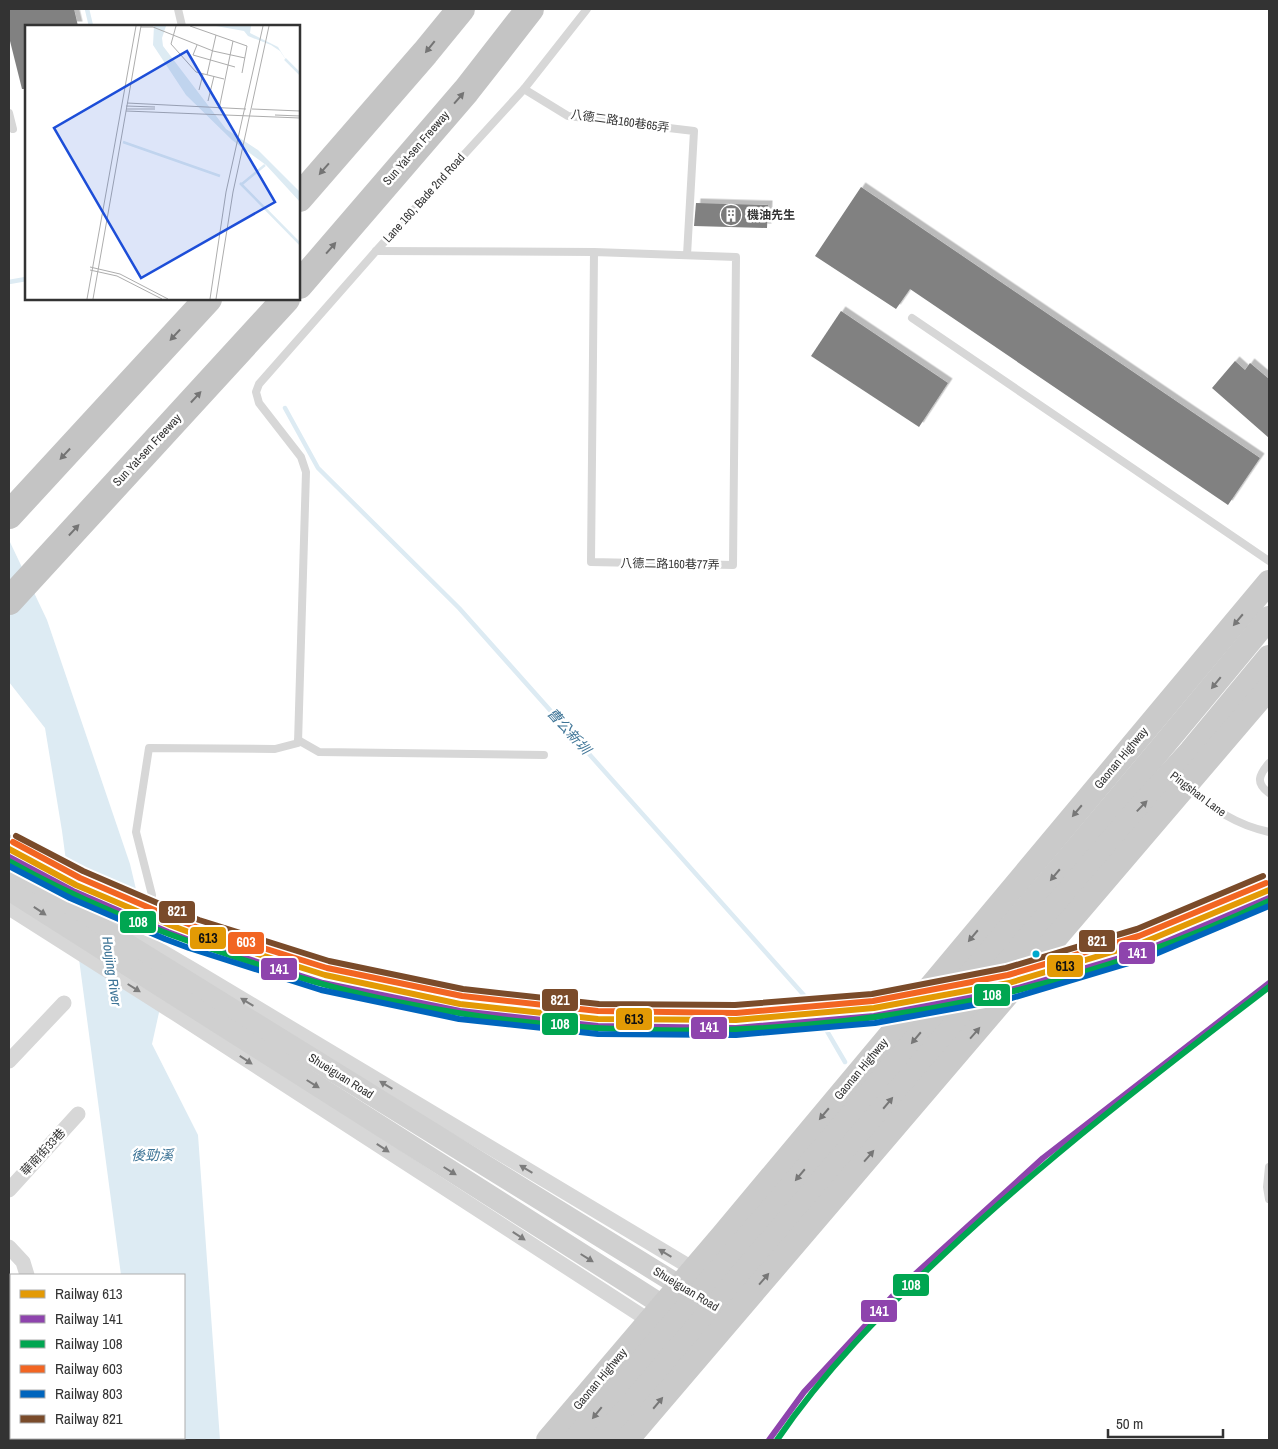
<svg xmlns="http://www.w3.org/2000/svg" width="1278" height="1449" font-family="'Archivo Narrow','Noto Sans TC',sans-serif">
  <defs>
    <filter id="shadow"><feDropShadow dx="4.5" dy="-4.5" stdDeviation="0" flood-color="#0004"/></filter>
  </defs>
  <rect width="100%" height="100%" fill="#fff"/>
  <path fill="#ddebf3" d="M 9,540 L 47,620 L 130,864 L 162,999 L 152,1044 L 198,1135 L 220,1440 L 143,1440 L 143,1438 L 184,1438 L 184,1275 L 121,1275 L 62,831 L 45,728 L 9,682 Z"/>
  <g fill="none" stroke-linecap="round" stroke-linejoin="round">
    <g stroke="#ddebf3" stroke-width="4.5">
      <path d="M 87,9 L 91,26"/>
      <path d="M 9,282 L 26,279"/>
      <path d="M 285,408 L 318,468 L 459,608 L 810,1002 L 845,1062"/>
    </g>
  </g>
  <g fill="#818181" filter="url(#shadow)">
    <path d="M 9,9 L 74,9 L 78,26 L 26,26 L 26,89 L 22,89 L 9,37 Z"/>
    <path d="M 861,187 L 1260,458 L 1228,505 L 910,289 L 896,309 L 815,256 Z"/>
    <path d="M 696,203 L 768,205 L 767,228 L 694,226 Z"/>
    <path d="M 841,311 L 948,383 L 919,427 L 811,356 Z"/>
    <path d="M 1235,361 L 1245,370 L 1250,363 L 1269,379 L 1269,438 L 1212,388 Z"/>
  </g>
  <g fill="none" stroke-linecap="round" stroke-linejoin="round">
    <g stroke="#d7d7d7" stroke-width="8">
      <path d="M 178,9 L 182,26"/>
      <path d="M 524,89 L 568,116 L 694,131 L 687,255"/>
      <path d="M 9,113 L 13,129"/>
      <path d="M 376,251 L 594,252 L 736,257 L 733,565 L 591,562 L 594,252"/>
      <path d="M 912,318 L 1269,561"/>
      <path d="M 298,740 L 319,752 L 544,755"/>
      <path d="M 1269,763 C 1259,775 1255,783 1269,793"/>
      <path d="M 1187,787 C 1215,809 1233,824 1269,832"/>
      <path d="M 152,895 L 136,832 L 149,748 L 275,749 L 298,743 L 306,472 L 301,457 L 259,403 L 256,392 L 259,384 L 376,251 L 524,89 L 587,9"/>
      <path d="M 1269,1167 L 1267,1187 L 1269,1199"/>
    </g>
    <g stroke="#d7d7d7" stroke-width="15">
      <path d="M 9,842 L 81,904 L 197,972 L 700,1273"/>
      <path d="M 9,908 L 176,1014 L 656,1325"/>
      <path d="M 9,1061 L 64,1003"/>
      <path d="M 9,1190 L 78,1114"/>
      <path d="M 9,1247 L 23,1262 L 27,1275"/>
      <path d="M 63,1438 L 63,1440"/>
    </g>
    <g stroke="#d0d0d0" stroke-width="21">
      <path d="M 9,871 L 693,1294"/>
      <path d="M 9,890 L 678,1315"/>
    </g>
    <g stroke="#cacaca" stroke-width="24">
      <path d="M 548,1440 L 722,1236 L 1269,582"/>
      <path d="M 575,1440 C 637,1365 701,1292 764,1218 C 933,1019 1103,820 1269,618"/>
      <path d="M 601,1440 L 1140,807 L 1191,751 L 1269,657"/>
      <path d="M 627,1440 L 1269,688"/>
    </g>
    <g stroke="#c4c4c4" stroke-width="28">
      <path d="M 299,198 L 425,53 L 461,9"/>
      <path d="M 299,285 L 466,91 L 530,9"/>
      <path d="M 9,515 L 208,299"/>
      <path d="M 9,601 L 286,299"/>
    </g>
    <g stroke="#fff" stroke-width="10">
      <path id="rail-1" d="M 9,849 L 76,885 L 170,925 L 194,934 L 325,975 L 460,1004 L 598,1019 L 736,1020 L 874,1008 L 1009,983 L 1142,943 L 1269,890"/>
    </g>
    <g stroke="#fff" stroke-width="10">
      <g id="rail-2">
        <path d="M 9,857 L 73,891 L 168,932 L 192,941 L 323,983 L 460,1011 L 598,1026 L 736,1028 L 874,1016 L 1011,990 L 1144,951 L 1269,898"/>
        <path d="M 769,1440 L 804,1392 L 901,1287 L 1043,1158 L 1269,983"/>
      </g>
    </g>
    <g stroke="#fff" stroke-width="10">
      <g id="rail-3">
        <path d="M 9,861 C 80,901 155,931 232,956 C 288,975 345,992 403,1003 C 690,1061 1004,1027 1269,901"/>
        <path d="M 777,1440 C 824,1371 882,1312 943,1255 C 1045,1159 1157,1073 1269,987"/>
      </g>
    </g>
    <g stroke="#fff" stroke-width="10">
      <path id="rail-4" d="M 13,842 L 80,878 L 173,918 L 196,927 L 327,968 L 462,996 L 598,1011 L 736,1013 L 873,1001 L 1008,975 L 1139,936 L 1266,883"/>
    </g>
    <g stroke="#fff" stroke-width="10">
      <path id="rail-5" d="M 9,866 L 70,898 L 165,939 L 189,948 L 321,990 L 459,1019 L 598,1034 L 736,1035 L 875,1023 L 1012,998 L 1146,958 L 1269,906"/>
    </g>
    <g stroke="#fff" stroke-width="10">
      <path id="rail-6" d="M 16,836 L 83,871 L 176,911 L 199,920 L 329,961 L 463,989 L 599,1004 L 735,1005 L 872,994 L 1006,968 L 1137,929 L 1263,876"/>
    </g>
    <use href="#rail-1" stroke="#e39a05" stroke-width="6"/>
    <use href="#rail-2" stroke="#8e44ad" stroke-width="6"/>
    <use href="#rail-3" stroke="#00a651" stroke-width="6"/>
    <use href="#rail-4" stroke="#f26522" stroke-width="6"/>
    <use href="#rail-5" stroke="#0065bd" stroke-width="6"/>
    <use href="#rail-6" stroke="#7a4b2a" stroke-width="6"/>
  </g>
  <defs><path id="oneway-solid" d="M-6-.8H1V-3.2L6.5 0L1 3.2V.8H-6Z" transform="scale(1.25)"/></defs>
  <g fill="#747474">
    <use href="#oneway-solid" transform="translate(430 47) rotate(129)"/>
    <use href="#oneway-solid" transform="translate(459 98) rotate(-49)"/>
    <use href="#oneway-solid" transform="translate(324 169) rotate(131)"/>
    <use href="#oneway-solid" transform="translate(331 248) rotate(-49)"/>
    <use href="#oneway-solid" transform="translate(175 335) rotate(133)"/>
    <use href="#oneway-solid" transform="translate(196 397) rotate(-47)"/>
    <use href="#oneway-solid" transform="translate(65 454) rotate(133)"/>
    <use href="#oneway-solid" transform="translate(74 530) rotate(-47)"/>
  </g>
  <g fill="#777">
    <use href="#oneway-solid" transform="translate(1238 620) rotate(130)"/>
    <use href="#oneway-solid" transform="translate(1216 683) rotate(129)"/>
    <use href="#oneway-solid" transform="translate(1142 806) rotate(-46)"/>
    <use href="#oneway-solid" transform="translate(1077 811) rotate(130)"/>
    <use href="#oneway-solid" transform="translate(1055 875) rotate(130)"/>
    <use href="#oneway-solid" transform="translate(973 936) rotate(130)"/>
    <use href="#oneway-solid" transform="translate(975 1033) rotate(-49)"/>
    <use href="#oneway-solid" transform="translate(916 1038) rotate(130)"/>
    <use href="#oneway-solid" transform="translate(888 1103) rotate(-50)"/>
    <use href="#oneway-solid" transform="translate(824 1114) rotate(130)"/>
    <use href="#oneway-solid" transform="translate(869 1156) rotate(-49)"/>
    <use href="#oneway-solid" transform="translate(800 1175) rotate(130)"/>
    <use href="#oneway-solid" transform="translate(764 1279) rotate(-49)"/>
    <use href="#oneway-solid" transform="translate(658 1403) rotate(-50)"/>
    <use href="#oneway-solid" transform="translate(597 1413) rotate(129)"/>
  </g>
  <g fill="#7a7a7a">
    <use href="#oneway-solid" transform="translate(40 911) rotate(34)"/>
    <use href="#oneway-solid" transform="translate(313 1084) rotate(32)"/>
    <use href="#oneway-solid" transform="translate(450 1171) rotate(32)"/>
    <use href="#oneway-solid" transform="translate(587 1258) rotate(32)"/>
  </g>
  <g fill="#7d7d7d">
    <use href="#oneway-solid" transform="translate(134 988) rotate(32)"/>
    <use href="#oneway-solid" transform="translate(247 1002) rotate(-149)"/>
    <use href="#oneway-solid" transform="translate(246 1060) rotate(33)"/>
    <use href="#oneway-solid" transform="translate(386 1085) rotate(-149)"/>
    <use href="#oneway-solid" transform="translate(383 1148) rotate(33)"/>
    <use href="#oneway-solid" transform="translate(526 1169) rotate(-149)"/>
    <use href="#oneway-solid" transform="translate(519 1236) rotate(33)"/>
    <use href="#oneway-solid" transform="translate(665 1253) rotate(-149)"/>
  </g>
  <defs>
    <g id="building-disc" transform="scale(1.125)"><circle r="9.5" fill="#7a7a7a" stroke="#fff"/><path d="M-4-6H4V6H1V3H-1V6H-4ZM-2.5-4.3h1.7v1.8h-1.7ZM.8-4.3h1.7v1.8H.8ZM-2.5-1h1.7V.8h-1.7ZM.8-1h1.7V.8H.8Z" fill="#fff"/></g>
  </defs>
  <g fill-rule="evenodd">
    <use href="#building-disc" x="731" y="215"/>
  </g>
  <circle fill="#00a9ce" stroke="#fff" stroke-width="2" cx="1036" cy="954" r="4.5"/>
  <g text-anchor="middle" stroke-width="5" stroke-linejoin="round" paint-order="stroke">
    <g font-size="12" fill="#333" stroke="#fff">
      <text transform="translate(620 121) rotate(8)" y="4">八德二路160巷65弄</text>
      <text transform="translate(416 148) rotate(-49)" y="4">Sun Yat-sen Freeway</text>
      <text transform="translate(424 198) rotate(-48)" y="4">Lane 160, Bade 2nd Road</text>
      <text transform="translate(147 450) rotate(-47)" y="4">Sun Yat-sen Freeway</text>
      <text transform="translate(670 564) rotate(1)" y="4">八德二路160巷77弄</text>
      <text transform="translate(1121 758) rotate(-50)" y="4">Gaonan Highway</text>
      <text transform="translate(1198 794) rotate(37)" y="4">Pingshan Lane</text>
      <text transform="translate(861 1069) rotate(-50)" y="4">Gaonan Highway</text>
      <text transform="translate(341 1076) rotate(32)" y="4">Shueiguan Road</text>
      <text transform="translate(43 1152) rotate(-47)" y="4">華南街33巷</text>
      <text transform="translate(686 1289) rotate(31)" y="4">Shueiguan Road</text>
      <text transform="translate(600 1379) rotate(-50)" y="4">Gaonan Highway</text>
    </g>
    <g font-size="12" font-weight="bold" fill="#333" stroke="#fff" text-anchor="start">
      <text x="747" y="219">機油先生</text>
    </g>
    <g font-size="14" font-style="italic" fill="#3f7597" stroke="#fff">
      <text transform="translate(569 731) rotate(48)" y="5">曹公新圳</text>
      <text transform="translate(112 971) rotate(82)" y="5">Houjing River</text>
      <text x="152" y="1160">後勁溪</text>
    </g>
  </g>
  <g transform="translate(25 25)">
    <rect width="275" height="275" fill="#fff"/>
    <path d="M 129,1 L 141,1 L 137,13 L 138,21 L 201,104 L 233,125 L 275,167 L 275,177 L 241,140 L 207,115 L 161,70 L 128,20 ZM 191,1 L 226,1 L 225,8 L 253,22 L 263,38 L 255,26 L 246,20 L 223,11 L 219,6 Z" fill="#ddebf3"/>
    <path fill="none" stroke="#ddebf3" stroke-width="2.5" d="M 260,34 L 275,49M 98,117 L 195,151M 215,158 L 275,219M 217,159 L 240,140"/>
    <path fill="none" stroke="#adadad" stroke-width="1" d="M 151,1 L 146,19 L 171,47 L 199,54M 165,1 L 222,21 L 217,48M 116,2 L 128,2 L 188,26 L 220,33M 172,20 L 168,30 L 210,42M 182,50 L 191,10M 174,65 L 178,49M 183,76 L 189,51M 102,78 L 221,84M 101,81 L 130,82M 101,84 L 130,84M 194,84 L 208,16M 227,84 L 275,86M 101,86 L 275,93M 250,90 L 275,91M 65,242 L 95,249 L 143,274M 65,245 L 92,251 L 137,274M 62,274 L 111,1M 68,274 L 116,1M 185,274 L 201,167 L 238,1M 191,274 L 208,167 L 244,1"/>
    <path fill="#1d4ed8" fill-opacity="0.15" stroke="#1d4ed8" stroke-width="2.5" d="M 162,26 L 250,177 L 116,253 L 29,103 Z"/>
    <rect width="275" height="275" fill="none" stroke="#333" stroke-width="2.5"/>
  </g>
  <g stroke="#fff" stroke-width="2">
    <rect x="158" y="900" width="38" height="24" rx="5" fill="#7a4b2a"/>
    <rect x="119" y="910" width="38" height="24" rx="5" fill="#00a651"/>
    <rect x="189" y="926" width="38" height="24" rx="5" fill="#e39a05"/>
    <rect x="1078" y="929" width="38" height="24" rx="5" fill="#7a4b2a"/>
    <rect x="227" y="931" width="38" height="24" rx="5" fill="#f26522"/>
    <rect x="1118" y="941" width="38" height="24" rx="5" fill="#8e44ad"/>
    <rect x="1046" y="954" width="38" height="24" rx="5" fill="#e39a05"/>
    <rect x="260" y="957" width="38" height="24" rx="5" fill="#8e44ad"/>
    <rect x="973" y="983" width="38" height="24" rx="5" fill="#00a651"/>
    <rect x="541" y="988" width="38" height="24" rx="5" fill="#7a4b2a"/>
    <rect x="615" y="1007" width="38" height="24" rx="5" fill="#e39a05"/>
    <rect x="541" y="1012" width="38" height="24" rx="5" fill="#00a651"/>
    <rect x="690" y="1016" width="38" height="24" rx="5" fill="#8e44ad"/>
    <rect x="892" y="1273" width="38" height="24" rx="5" fill="#00a651"/>
    <rect x="860" y="1299" width="38" height="24" rx="5" fill="#8e44ad"/>
  </g>
  <g font-size="14" text-anchor="middle" font-weight="bold" fill="#fff">
    <text x="177" y="916">821</text>
    <text x="138" y="927">108</text>
    <text x="1097" y="946">821</text>
    <text x="246" y="947">603</text>
    <text x="1137" y="958">141</text>
    <text x="279" y="974">141</text>
    <text x="992" y="1000">108</text>
    <text x="560" y="1005">821</text>
    <text x="560" y="1029">108</text>
    <text x="709" y="1032">141</text>
    <text x="911" y="1290">108</text>
    <text x="879" y="1316">141</text>
  </g>
  <g font-size="14" text-anchor="middle" font-weight="bold" fill="#111">
    <text x="208" y="943">613</text>
    <text x="1065" y="971">613</text>
    <text x="634" y="1024">613</text>
  </g>
  <rect width="1278" height="1449" fill="none" stroke="#333333" stroke-width="20"/>
  <rect x="10" y="1274" width="175" height="165" fill="#ffffff" stroke="#adadad"/>
  <rect x="20" y="1290" width="25" height="8" fill="#e39a05" stroke="#adadad"/>
  <text x="55" y="1299" font-size="15" fill="#333333">Railway 613</text>
  <rect x="20" y="1315" width="25" height="8" fill="#8e44ad" stroke="#adadad"/>
  <text x="55" y="1324" font-size="15" fill="#333333">Railway 141</text>
  <rect x="20" y="1340" width="25" height="8" fill="#00a651" stroke="#adadad"/>
  <text x="55" y="1349" font-size="15" fill="#333333">Railway 108</text>
  <rect x="20" y="1365" width="25" height="8" fill="#f26522" stroke="#adadad"/>
  <text x="55" y="1374" font-size="15" fill="#333333">Railway 603</text>
  <rect x="20" y="1390" width="25" height="8" fill="#0065bd" stroke="#adadad"/>
  <text x="55" y="1399" font-size="15" fill="#333333">Railway 803</text>
  <rect x="20" y="1415" width="25" height="8" fill="#7a4b2a" stroke="#adadad"/>
  <text x="55" y="1424" font-size="15" fill="#333333">Railway 821</text>
  <path d="M1108 1429v8h115v-8" fill="none" stroke="#333333" stroke-width="2.5"/>
  <text x="1116" y="1429" font-size="15" fill="#333333" stroke="#ffffff" stroke-width="4" paint-order="stroke">50 m</text>
</svg>
